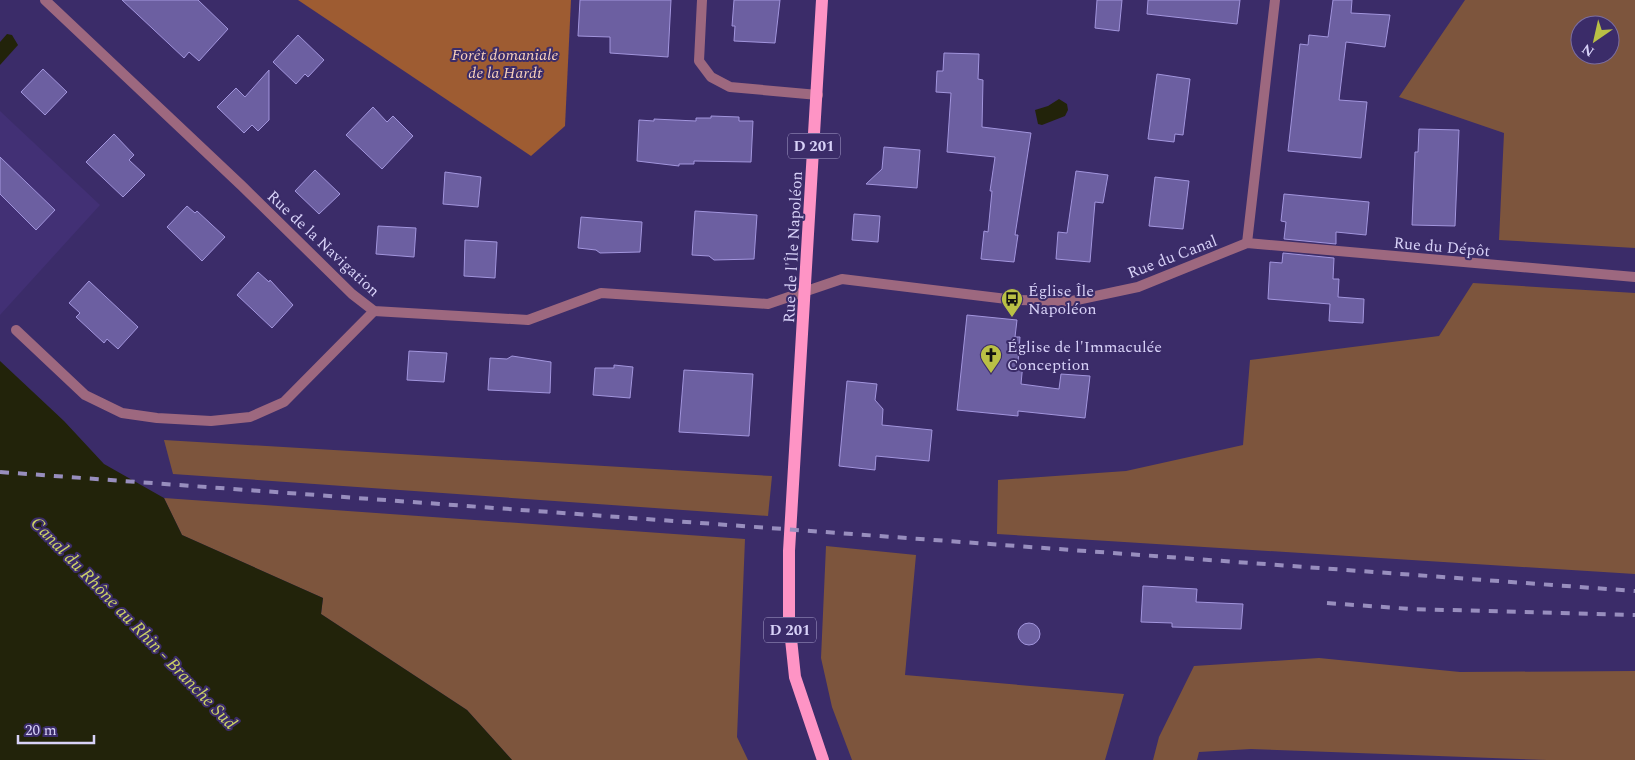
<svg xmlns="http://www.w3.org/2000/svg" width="1635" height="760" font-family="Spectral,serif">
  <rect width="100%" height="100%" fill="#3b2c69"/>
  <path fill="#423075" d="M 0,111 L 100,205 L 0,315 Z"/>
  <g fill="#7d553d" fill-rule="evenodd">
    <path d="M 1465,0 L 1635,0 L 1635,248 L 1499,240 L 1504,133 L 1399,97 ZM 1580,25 L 1610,25 L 1610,55 L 1580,55 Z"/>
    <path d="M 1473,283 L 1635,293 L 1635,574 L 997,534 L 998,480 L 1126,471 L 1243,445 L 1250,360 L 1439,336 Z"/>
    <path d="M 164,440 L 772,476 L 768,516 L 173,474 Z"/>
    <path d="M 164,498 L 745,539 L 737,737 L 748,760 L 512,760 L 467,710 L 321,614 L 323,598 L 182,535 Z"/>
    <path d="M 826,546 L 916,555 L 905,675 L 1124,694 L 1105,760 L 852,760 L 832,707 L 821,658 Z"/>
    <path d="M 1319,658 L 1460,672 L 1635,671 L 1635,760 L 1547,760 L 1251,749 L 1199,752 L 1197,760 L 1153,760 L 1159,737 L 1194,666 Z"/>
  </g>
  <path fill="#9e5c32" d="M 298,0 L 571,0 L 565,126 L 531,156 Z"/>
  <g fill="#22230a">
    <path d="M 7,34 L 12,35 L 18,45 L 0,65 L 0,42 Z"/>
    <path d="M 1059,99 L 1067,104 L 1068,110 L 1065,116 L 1042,125 L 1038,124 L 1035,110 L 1048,106 Z"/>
    <path d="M 0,361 L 64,421 L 104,464 L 164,498 L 182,535 L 323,598 L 321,614 L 467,710 L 512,760 L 0,760 Z"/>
  </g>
  <g fill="#6c5fa1" stroke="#a295dd">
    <path d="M 122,0 L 198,0 L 228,29 L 199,61 L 189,52 L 184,58 Z"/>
    <path d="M 580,0 L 671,0 L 668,57 L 610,53 L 610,37 L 578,36 Z"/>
    <path d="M 734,0 L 780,0 L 775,43 L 734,41 L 735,26 L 732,26 Z"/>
    <path d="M 1097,0 L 1122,0 L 1119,31 L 1095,28 Z"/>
    <path d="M 1148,0 L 1240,0 L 1237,24 L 1147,14 Z"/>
    <path d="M 1333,0 L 1352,0 L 1351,13 L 1390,15 L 1385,47 L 1346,42 L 1339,100 L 1367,102 L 1361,158 L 1288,151 L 1300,44 L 1308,45 L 1309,35 L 1328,37 Z"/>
    <path d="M 298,35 L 324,60 L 308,77 L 305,74 L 296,84 L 273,62 Z"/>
    <path d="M 944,53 L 979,54 L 978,79 L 983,80 L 982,127 L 1031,133 L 1015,235 L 1018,235 L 1014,262 L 981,259 L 984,231 L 988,232 L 992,191 L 990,191 L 995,157 L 947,152 L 951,93 L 936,92 L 937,71 L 943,71 Z"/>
    <path d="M 43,69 L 67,92 L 45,115 L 21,92 Z"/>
    <path d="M 269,70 L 269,120 L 258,131 L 252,125 L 244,133 L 217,107 L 236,88 L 245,97 Z"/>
    <path d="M 1157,74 L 1190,79 L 1183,135 L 1175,134 L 1174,142 L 1148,139 Z"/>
    <path d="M 373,107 L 387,122 L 393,116 L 413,136 L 382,169 L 346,135 Z"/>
    <path d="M 711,116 L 739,117 L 739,121 L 753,121 L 751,162 L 694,161 L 694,164 L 679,164 L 679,166 L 637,161 L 639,120 L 654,121 L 654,119 L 696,121 L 696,118 L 711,118 Z"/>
    <path d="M 1419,129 L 1459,130 L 1455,226 L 1412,225 L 1415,152 L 1418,152 Z"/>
    <path d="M 114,134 L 134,155 L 129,160 L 145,175 L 123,197 L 86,162 Z"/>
    <path d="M 884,147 L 920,150 L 917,188 L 866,184 L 882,169 Z"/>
    <path d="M 0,157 L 55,210 L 36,230 L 0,194 Z"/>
    <path d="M 315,170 L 340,194 L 319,214 L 295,191 Z"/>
    <path d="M 1076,171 L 1108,175 L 1103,203 L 1095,202 L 1090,262 L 1056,259 L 1058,232 L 1067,233 Z"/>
    <path d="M 445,172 L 481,177 L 478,207 L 443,204 Z"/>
    <path d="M 1155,177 L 1189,181 L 1183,229 L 1149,226 Z"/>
    <path d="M 1284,194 L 1369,202 L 1366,235 L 1336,232 L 1336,244 L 1284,239 L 1286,222 L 1281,221 Z"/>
    <path d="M 187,206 L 195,213 L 197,211 L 225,237 L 202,261 L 167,227 Z"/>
    <path d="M 695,211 L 757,215 L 754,259 L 714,260 L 709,256 L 692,255 Z"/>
    <path d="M 854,214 L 880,216 L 878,242 L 852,240 Z"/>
    <path d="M 581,217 L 642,222 L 640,252 L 600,253 L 596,250 L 578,248 Z"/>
    <path d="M 378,226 L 416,228 L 414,257 L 376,254 Z"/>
    <path d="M 465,240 L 497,242 L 495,278 L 464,276 Z"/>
    <path d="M 1283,253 L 1334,258 L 1333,279 L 1339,279 L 1338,297 L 1364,299 L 1363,323 L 1329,321 L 1330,304 L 1268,299 L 1270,262 L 1282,263 Z"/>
    <path d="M 258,272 L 269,282 L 270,280 L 293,305 L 272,328 L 237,295 Z"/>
    <path d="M 89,281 L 138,327 L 118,349 L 107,339 L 104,343 L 76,317 L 80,313 L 69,303 Z"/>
    <path d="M 967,315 L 1017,320 L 1015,337 L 1020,337 L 1018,363 L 1023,363 L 1021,384 L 1059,389 L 1061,374 L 1090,376 L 1085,418 L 1018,411 L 1018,416 L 957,410 Z"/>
    <path d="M 409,351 L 447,353 L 444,382 L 407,380 Z"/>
    <path d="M 512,356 L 551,362 L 550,393 L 488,390 L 490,358 L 507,359 Z"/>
    <path d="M 614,365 L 633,367 L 630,398 L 593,395 L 595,368 L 614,368 Z"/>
    <path d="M 684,370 L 753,374 L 749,436 L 679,432 Z"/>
    <path d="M 847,381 L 877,384 L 875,400 L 883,409 L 882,425 L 932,430 L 929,461 L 876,456 L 875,470 L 839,466 Z"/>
    <path d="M 1143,586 L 1197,589 L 1196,602 L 1243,604 L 1241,629 L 1172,627 L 1172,623 L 1141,622 Z"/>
    <circle cx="1029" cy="634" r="11"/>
  </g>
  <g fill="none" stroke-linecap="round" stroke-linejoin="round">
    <g stroke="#9d687f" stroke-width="10">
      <path d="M 45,0 L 242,186 L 352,294 L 374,311 L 528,320 L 601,293 L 768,304 L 842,279 L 1015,300 L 1072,301 L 1138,287 L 1247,243 L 1635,277"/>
      <path d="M 702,0 L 699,61 L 711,77 L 730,87 L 818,95"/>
      <path d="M 1247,243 L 1275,0"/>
      <path d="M 16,330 L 85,395 L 122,413 L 157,418 L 211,421 L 250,417 L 284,402 L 374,311"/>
    </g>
    <path stroke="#fe94c5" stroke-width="12" d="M 822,0 L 789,551 L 789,620 L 795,677 L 823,760"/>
    <g stroke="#988ebe" stroke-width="4" stroke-dasharray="9 9" stroke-linecap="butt">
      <path d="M 0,472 L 1635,591"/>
      <path d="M 1327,603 L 1411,609 L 1635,615"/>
    </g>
  </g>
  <defs>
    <g id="bus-pin" transform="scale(1.125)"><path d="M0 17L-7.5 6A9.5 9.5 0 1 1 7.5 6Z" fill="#bac045" stroke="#3b2c69"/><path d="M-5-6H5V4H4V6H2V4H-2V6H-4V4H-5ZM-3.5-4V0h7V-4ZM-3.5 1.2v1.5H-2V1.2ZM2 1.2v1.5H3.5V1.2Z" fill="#111"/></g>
    <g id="church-pin" transform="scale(1.125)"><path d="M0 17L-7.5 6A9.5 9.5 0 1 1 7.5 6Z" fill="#bac045" stroke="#3b2c69"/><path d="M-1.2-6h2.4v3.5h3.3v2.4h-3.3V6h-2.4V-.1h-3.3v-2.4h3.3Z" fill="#111"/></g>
  </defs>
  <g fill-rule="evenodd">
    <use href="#bus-pin" x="1012" y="299"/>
    <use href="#church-pin" x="991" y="355"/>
  </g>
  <g text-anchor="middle" stroke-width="4" stroke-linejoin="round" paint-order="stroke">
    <g fill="#3b2c69" stroke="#a9a0cd" stroke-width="1">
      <rect x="788" y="133.5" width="52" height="25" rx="4"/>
      <rect x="764" y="617.5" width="52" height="25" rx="4"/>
    </g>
    <g font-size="15" font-weight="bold" fill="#d8d2f8">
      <text x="814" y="151">D 201</text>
      <text x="790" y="635">D 201</text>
    </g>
    <g font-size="16" font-style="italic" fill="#f8d1bb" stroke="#3b2c69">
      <text x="505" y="60">Forêt domaniale<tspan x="505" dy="18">de la Hardt</tspan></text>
    </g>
    <g font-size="16" fill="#d8d2f8" stroke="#3b2c69">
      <text transform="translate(324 243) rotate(43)" y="6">Rue de la Navigation</text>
      <text transform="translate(1442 246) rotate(5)" y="6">Rue du Dépôt</text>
      <text transform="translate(792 247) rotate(-87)" y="6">Rue de l'Île Napoléon</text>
      <text transform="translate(1172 256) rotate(-21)" y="6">Rue du Canal</text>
    </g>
    <g font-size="16" fill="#d8d2f8" stroke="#3b2c69" text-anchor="start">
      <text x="1028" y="296">Église Île<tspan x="1028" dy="18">Napoléon</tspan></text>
      <text x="1007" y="352">Église de l'Immaculée<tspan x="1007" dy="18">Conception</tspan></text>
    </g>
    <g font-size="18" font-style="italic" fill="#cdd366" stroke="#3b2c69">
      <text transform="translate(134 623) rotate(46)" y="6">Canal du Rhône au Rhin - Branche Sud</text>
    </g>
  </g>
  <g transform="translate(1595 40) rotate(214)"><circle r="24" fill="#3b2c69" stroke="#7a6ea2"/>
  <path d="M0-4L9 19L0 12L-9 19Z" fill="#bac045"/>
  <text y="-8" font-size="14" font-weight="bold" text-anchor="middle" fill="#d8d2f8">N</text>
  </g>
  <path d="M18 735v8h76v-8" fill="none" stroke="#d8d2f8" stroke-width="2.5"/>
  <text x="25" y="735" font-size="15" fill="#d8d2f8" stroke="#3b2c69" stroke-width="4" paint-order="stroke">20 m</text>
</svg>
